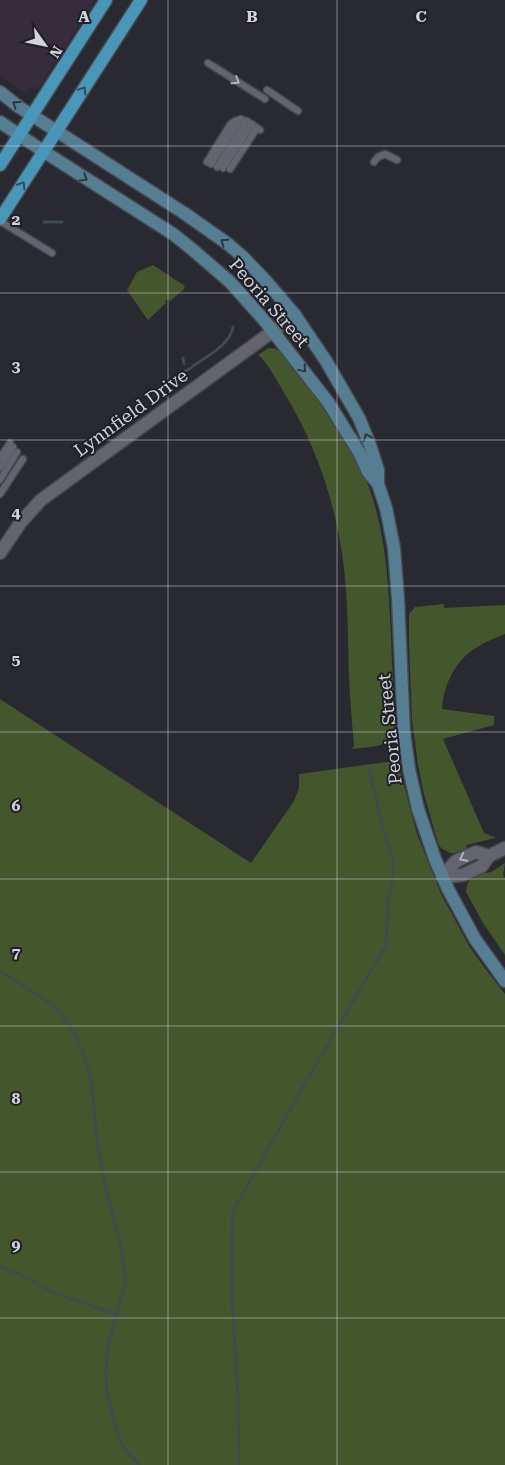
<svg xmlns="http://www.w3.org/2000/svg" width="505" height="1465" font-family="'Roboto Serif',serif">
  <rect width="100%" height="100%" fill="#282931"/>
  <path fill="#372c3b" d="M 0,0 L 95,0 L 40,86 L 37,89 L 33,87 L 30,88 L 28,92 L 22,91 L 0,76 Z"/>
  <g fill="#44562b">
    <path d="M 153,265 L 185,286 L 183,290 L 170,301 L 168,299 L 165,301 L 166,303 L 148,320 L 127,290 L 137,272 Z"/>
    <path d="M 269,348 L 276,349 L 283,354 C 311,389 340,426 360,466 C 386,520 388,578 391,636 C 392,668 394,699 395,731 C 393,748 366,747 352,749 L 354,746 C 352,723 350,701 349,678 C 348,641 348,604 344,568 C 337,508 317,447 286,396 C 280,386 267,361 258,355 Z"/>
    <path d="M 444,604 L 444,608 L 505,605 L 505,634 C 495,638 485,642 476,648 C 456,659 443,686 442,709 L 494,716 L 494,725 L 443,739 L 484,833 L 495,837 L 495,838 L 467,845 L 466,849 L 455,853 L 450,853 L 441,848 L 438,843 L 424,794 L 418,765 L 412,720 L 409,643 L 409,614 L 415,607 Z"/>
    <path d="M 0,699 L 251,863 L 294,801 L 299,788 L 299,774 L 386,762 L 392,762 L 399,767 L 417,834 L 441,894 L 469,946 L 484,967 L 505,994 L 505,1465 L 0,1465 Z"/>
    <path d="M 505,863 L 503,875 L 505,878 L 505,955 L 483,923 L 466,892 C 466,882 473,873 483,872 C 484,872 486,873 487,873 C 493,872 500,866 505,863 Z"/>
  </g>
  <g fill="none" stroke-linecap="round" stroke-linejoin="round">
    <g stroke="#3f4c4e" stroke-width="3">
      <path d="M 44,222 L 62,222"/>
      <path d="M 183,358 L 184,364"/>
      <path d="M 193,366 C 207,356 230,345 233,327"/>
      <path d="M 185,371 L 191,368"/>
      <path d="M 0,971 L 53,1005 L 62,1015 L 74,1033 L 84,1055 L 92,1086 L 96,1135 L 106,1189 L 120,1244 L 126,1281 L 108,1345 L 106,1370 L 107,1391 L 117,1433 L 124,1448 L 139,1465"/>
      <path d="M 0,1266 L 25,1277 L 54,1293 L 90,1305 L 116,1315"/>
      <path d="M 239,1465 L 238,1400 L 232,1292 L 233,1211 L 300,1092 L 386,945 L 388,903 L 393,874 L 393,859 L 383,829 L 369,769"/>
    </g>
    <g stroke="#47474e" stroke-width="9">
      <g id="service">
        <path d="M 208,63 L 265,99"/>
        <path d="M 267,90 L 298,111"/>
        <path d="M 207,162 L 230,125 C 240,114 250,123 260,130"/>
        <path d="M 374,162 L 378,157 L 385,154 L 397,160"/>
        <path d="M 211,164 L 241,119"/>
        <path d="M 217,167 L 247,121"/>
        <path d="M 223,168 L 252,124"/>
        <path d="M 230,169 L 257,128"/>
        <path d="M 0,221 L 52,253"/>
        <path d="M 0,458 L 10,443"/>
        <path d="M 0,468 L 13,447"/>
        <path d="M 0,480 L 17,452"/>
        <path d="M 0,494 L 23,459"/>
      </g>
    </g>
    <g stroke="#47474e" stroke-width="15">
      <g id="minor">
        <path d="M 0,553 L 21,522 L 41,500 L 295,315"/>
        <path d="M 442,877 L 463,875 L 482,866 L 489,856 L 505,848"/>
        <path d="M 442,877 L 456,861 L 476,852 L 489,856"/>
      </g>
    </g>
    <g stroke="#47474e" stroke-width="15">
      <g id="secondary">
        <path d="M 0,92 L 19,107 L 184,213 L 228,244 L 243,257 L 265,280 L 295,315 L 326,361 L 359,418 L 370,445 L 378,470 L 378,484 L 386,508 L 394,548 L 398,599 L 404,732 L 409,769 L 418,809 L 435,859 L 448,889 L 475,939 L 505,981"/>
        <path d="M 0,122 L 43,151 L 173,234 L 193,250 L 230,282 L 264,320 L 328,402 L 359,452 L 368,472 L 378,484"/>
      </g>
    </g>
    <g stroke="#47474e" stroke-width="15">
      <g id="primary">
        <path d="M 0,165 L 106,0"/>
        <path d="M 0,219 L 141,0"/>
      </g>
    </g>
    <use href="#service" stroke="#64646e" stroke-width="6"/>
    <use href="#minor" stroke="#64646e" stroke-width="12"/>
    <use href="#secondary" stroke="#567e93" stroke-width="12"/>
    <use href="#primary" stroke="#4897b8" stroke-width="12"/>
  </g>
  <defs><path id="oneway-chevron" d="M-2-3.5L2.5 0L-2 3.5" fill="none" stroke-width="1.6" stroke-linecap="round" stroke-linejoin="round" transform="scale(1.25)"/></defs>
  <g stroke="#b1b1b8">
    <use href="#oneway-chevron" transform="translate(236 81) rotate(33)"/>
    <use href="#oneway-chevron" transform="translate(463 858) rotate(153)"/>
  </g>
  <g stroke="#2f4f61">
    <use href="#oneway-chevron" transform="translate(83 90) rotate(-57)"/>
    <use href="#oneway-chevron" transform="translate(22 185) rotate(-58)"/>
  </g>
  <g stroke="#2c3742">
    <use href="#oneway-chevron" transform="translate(16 104) rotate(-144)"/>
    <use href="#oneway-chevron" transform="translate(84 178) rotate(32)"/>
    <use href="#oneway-chevron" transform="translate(224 242) rotate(-145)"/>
    <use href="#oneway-chevron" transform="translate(303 369) rotate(50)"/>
    <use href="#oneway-chevron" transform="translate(367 437) rotate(-112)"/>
  </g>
  <path fill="none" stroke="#d2d2d7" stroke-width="1" stroke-opacity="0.55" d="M 168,0 L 168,1465M 337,0 L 337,1465M 0,146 L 505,146M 0,293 L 505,293M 0,440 L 505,440M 0,586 L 505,586M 0,732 L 505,732M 0,879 L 505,879M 0,1026 L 505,1026M 0,1172 L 505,1172M 0,1318 L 505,1318"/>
  <g text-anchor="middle" stroke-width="4" stroke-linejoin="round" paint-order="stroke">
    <g font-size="18" fill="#d2d2d7" stroke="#1e1f27">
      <text transform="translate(269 303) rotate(49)" y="6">Peoria Street</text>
      <text transform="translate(131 413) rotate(-36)" y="6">Lynnfield Drive</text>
      <text transform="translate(390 729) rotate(-96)" y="6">Peoria Street</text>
    </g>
  </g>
  <g font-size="16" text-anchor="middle" font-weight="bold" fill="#d2d2d7" stroke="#1e1f27" stroke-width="4" stroke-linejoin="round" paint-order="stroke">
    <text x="84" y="22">A</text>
    <text x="252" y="22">B</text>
    <text x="421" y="22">C</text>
    <text x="16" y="225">2</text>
    <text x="16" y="372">3</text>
    <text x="16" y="518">4</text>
    <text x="16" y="665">5</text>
    <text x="16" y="811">6</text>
    <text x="16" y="958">7</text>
    <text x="16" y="1104">8</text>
    <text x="16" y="1251">9</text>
  </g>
  <g transform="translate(45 45) rotate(123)" stroke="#1e1f27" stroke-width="4" paint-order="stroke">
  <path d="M0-4L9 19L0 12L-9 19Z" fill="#d2d2d7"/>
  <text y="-8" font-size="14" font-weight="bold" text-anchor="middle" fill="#d2d2d7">N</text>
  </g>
</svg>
